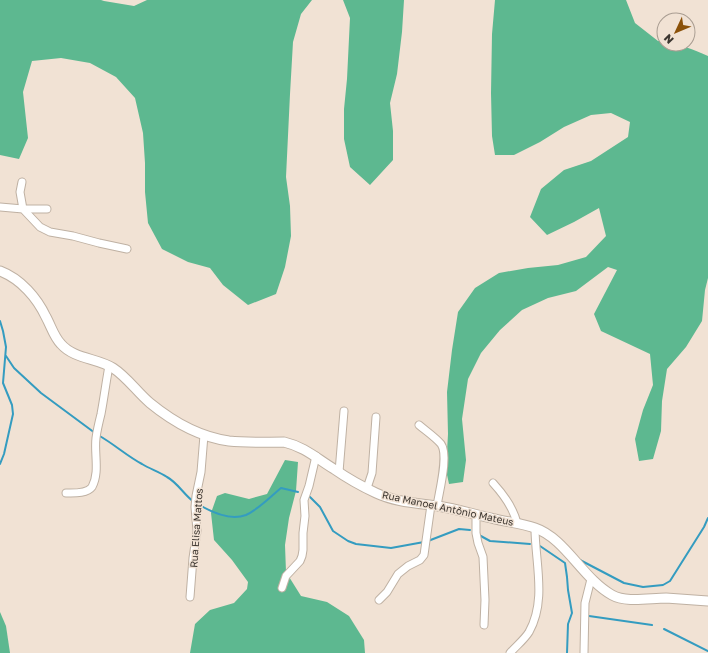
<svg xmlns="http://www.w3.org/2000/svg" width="708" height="653" font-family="'Golos Text',sans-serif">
  <rect width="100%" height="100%" fill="#f1e2d4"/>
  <g fill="#5db890">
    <path d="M 0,0 L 101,0 L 104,1 L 134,6 L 147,0 L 312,0 L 301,14 L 293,42 L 290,94 L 286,177 L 290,206 L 291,236 L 285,267 L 276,294 L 248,305 L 223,285 L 210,268 L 188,262 L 162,249 L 148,223 L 145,192 L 145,163 L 143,133 L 135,98 L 116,77 L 90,63 L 61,58 L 32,61 L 23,92 L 28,138 L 19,159 L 0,155 Z"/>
    <path d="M 343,0 L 404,0 L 402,32 L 397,74 L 390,103 L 393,131 L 393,160 L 370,185 L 350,167 L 344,139 L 344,109 L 347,79 L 350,18 Z"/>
    <path d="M 495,0 L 626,0 L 635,23 L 658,41 L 664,42 L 664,44 C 682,44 692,49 708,56 L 708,278 L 705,290 L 702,321 L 686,347 L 667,369 L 662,401 L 661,431 L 653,459 L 639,461 L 635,439 L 643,410 L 653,385 L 650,354 L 601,331 L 594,314 L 617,270 L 608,267 L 576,291 L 548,298 L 522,310 L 500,330 L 481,353 L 468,379 L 462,419 L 466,460 L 463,482 L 449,484 L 446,470 L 448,434 L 447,392 L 452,350 L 458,312 L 475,288 L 499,273 L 528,268 L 558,265 L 586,257 L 606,236 L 599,208 L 574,222 L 547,235 L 530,217 L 541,189 L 564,170 L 591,161 L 628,137 L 630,122 L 611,113 L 591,115 L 564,127 L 540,142 L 514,155 L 495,155 L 492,136 L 491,93 L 492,34 Z"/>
    <path d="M 285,460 L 298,462 L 296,491 L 289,518 L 285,545 L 286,572 L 301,596 L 327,602 L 349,616 L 364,640 L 365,653 L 190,653 L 195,624 L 210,610 L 234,603 L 247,589 L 248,582 L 232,560 L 214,540 L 211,513 L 217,496 L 225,493 L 249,499 L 267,494 Z"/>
    <path d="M 0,612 L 6,626 L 10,653 L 0,653 Z"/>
  </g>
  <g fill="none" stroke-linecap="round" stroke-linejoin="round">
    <g stroke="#349cc0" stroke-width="2">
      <path d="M 0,321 L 3,331 L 6,347 L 3,383 L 12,405 L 13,414 L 4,454 L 0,464"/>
      <path d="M 6,356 L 14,368 L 41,393 L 95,433"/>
      <path d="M 98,435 C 114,444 127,456 142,464 C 150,469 160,472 167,477 C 178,483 184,495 194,502"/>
      <path d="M 310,497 L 320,507 L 333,531 L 348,541 L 356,544 L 391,548 L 424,542"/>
      <path d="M 198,504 C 211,512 230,521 246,515 C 259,509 270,497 281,488 L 298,492"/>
      <path d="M 479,535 L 490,541 L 530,544"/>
      <path d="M 428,541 L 459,529 L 470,530"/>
      <path d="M 540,546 L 565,563 L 567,577 L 568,590 L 572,613 L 568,624 L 567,653"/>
      <path d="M 580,560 L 624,583 L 643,587 L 663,585 L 670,581 L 704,527 L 708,518"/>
      <path d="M 589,616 L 652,625"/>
      <path d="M 664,629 L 708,651"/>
    </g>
    <g stroke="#bfb1a3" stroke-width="9">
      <g id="minor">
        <path d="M 22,182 L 20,192 L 23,209 L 47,209"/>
        <path d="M 0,207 L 23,209 L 40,227 L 50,232 L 73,236 L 99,243 L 127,249"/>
        <path d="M 419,425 C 426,431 435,437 441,444 C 449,455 439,492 437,506"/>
        <path d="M 339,472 L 344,411"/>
        <path d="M 493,483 C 504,495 513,507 517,523"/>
        <path d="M 367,488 L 372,473 L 376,417"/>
        <path d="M 66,493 C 73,493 87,494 92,487 C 100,472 94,454 96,438 C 97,430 99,422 101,414 C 104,398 106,382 109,366"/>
        <path d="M 476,515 L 476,533 L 478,543 L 483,557 L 485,600 L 484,625"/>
        <path d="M 282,588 L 286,576 L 300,561 L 302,556 L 303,550 L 303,533 L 305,516 L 304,500 L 309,486 L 316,456"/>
        <path d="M 190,597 L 193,558 L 197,531 L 195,507 L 196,496 L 201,472 L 204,435"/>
        <path d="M 379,600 L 387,592 L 398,574 L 408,566 L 420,560 L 424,555 L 431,505"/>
        <path d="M 510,653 C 516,646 524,640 529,632 C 547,600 535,562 535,528"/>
        <path d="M 584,653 L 585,603 L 591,579"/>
      </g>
    </g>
    <g stroke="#bfb1a3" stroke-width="11">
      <path id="tertiary" d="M 0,271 C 21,279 37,298 46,317 C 51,326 54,337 61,344 C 74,359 97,358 113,368 C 127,377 137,392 150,403 C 172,421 200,437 229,441 C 247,443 265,442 284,442 C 305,447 316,458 334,469 C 347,478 361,486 376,493 C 395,502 417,503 438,506 C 456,509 473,514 491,518 C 506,522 521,523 535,528 C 565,538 583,579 612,595 C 626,603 650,598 666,598 C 680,599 694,600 708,601"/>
    </g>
    <use href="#minor" stroke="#fff" stroke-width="7"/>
    <use href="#tertiary" stroke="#fff" stroke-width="9"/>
  </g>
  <g text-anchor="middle" stroke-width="3" stroke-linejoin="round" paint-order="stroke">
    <g font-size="10" fill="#3c3630" stroke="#f1e2d4">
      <text transform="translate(448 508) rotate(12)" y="4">Rua Manoel Antônio Mateus</text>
      <text transform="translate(196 528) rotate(-86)" y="4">Rua Elisa Mattos</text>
    </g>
  </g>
  <g transform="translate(676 32) rotate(226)"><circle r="19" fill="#f1e2d4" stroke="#a99d92"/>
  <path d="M0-3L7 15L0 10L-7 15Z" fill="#8b5109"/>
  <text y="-6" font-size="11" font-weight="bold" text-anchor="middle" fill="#3c3630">N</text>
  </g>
</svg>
